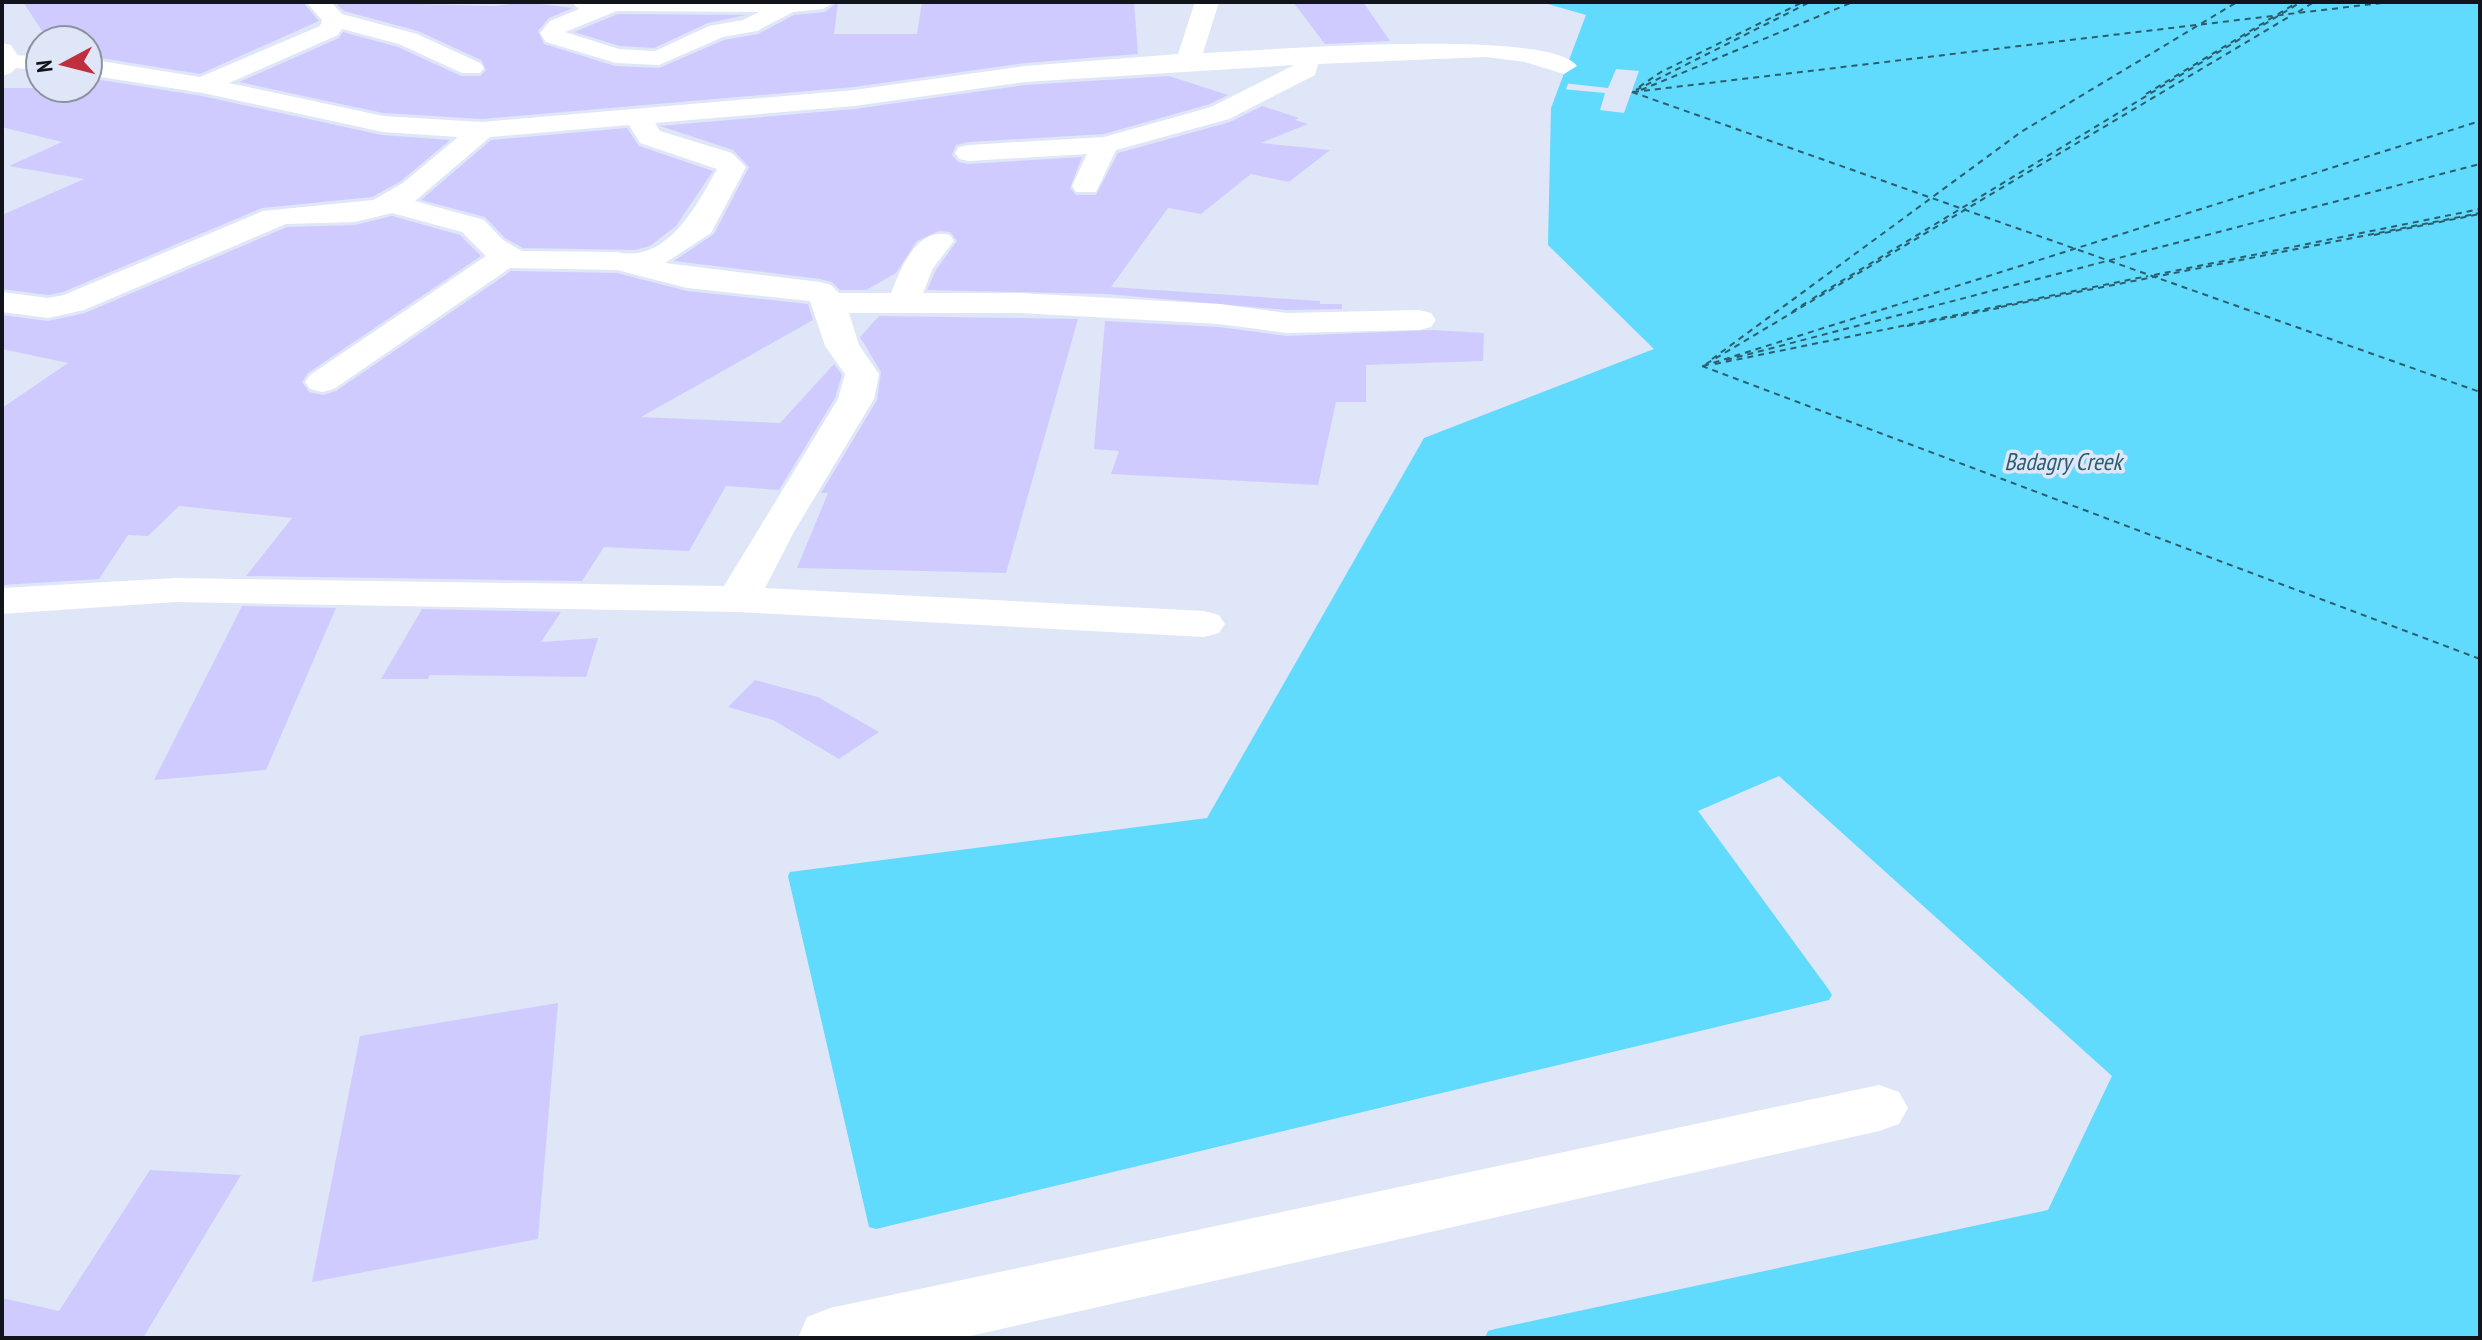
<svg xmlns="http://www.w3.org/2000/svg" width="2482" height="1340" font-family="'PT Sans Narrow',sans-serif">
  <rect width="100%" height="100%" fill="#dee6f8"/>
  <path fill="#60dafd" d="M 1545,2 L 2480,2 L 2480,1338 L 1495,1338 L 2054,1217 L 2121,1074 L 1781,769 L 1689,809 L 1823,995 L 876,1221 L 796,876 L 1212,823 L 1428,440 L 1661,350 L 1553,245 L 1555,108 L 1589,15 Z"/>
  <path fill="#dee6f8" d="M 1616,69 L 1639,71 L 1624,113 L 1600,110 L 1605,93 L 1562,89 L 1563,83 L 1608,88 Z"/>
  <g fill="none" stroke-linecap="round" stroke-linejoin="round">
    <path fill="#60dafd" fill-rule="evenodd" d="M 1541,2 L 1553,2 L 1594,14 L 1559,108 L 1558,244 L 1666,350 L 1433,442 L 1217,827 L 805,881 L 883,1211 L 1811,991 L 1680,809 L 1683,805 L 1781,764 L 1786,766 L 2128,1069 L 2131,1074 L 2061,1223 L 1538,1338 L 1485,1338 L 1488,1331 L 1495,1329 L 2048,1210 L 2112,1076 L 1779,776 L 1698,811 L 1829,990 L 1832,995 L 1829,1000 L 876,1229 L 869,1227 L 788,876 L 790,872 L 1207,818 L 1424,438 L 1654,349 L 1548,245 L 1551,108 L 1586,15 Z"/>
    <g stroke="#2c5e6d" stroke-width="2" stroke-dasharray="6 5" stroke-linecap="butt">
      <path d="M 2298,12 L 2314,2"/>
      <path d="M 1639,87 L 1661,72 L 1803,2"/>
      <path d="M 1636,90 L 1810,2"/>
      <path d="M 1641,90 L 1853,2"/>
      <path d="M 1632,92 L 2480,392"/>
      <path d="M 1633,92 L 2390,2"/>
      <path d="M 2146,94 L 2298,2"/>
      <path d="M 2374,235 L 2480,214"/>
      <path d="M 2154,275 L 2480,209"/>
      <path d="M 1812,299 L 2301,2"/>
      <path d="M 2001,307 L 2480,213"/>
      <path d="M 1792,312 L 1810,300"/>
      <path d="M 1907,326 L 1999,308"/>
      <path d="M 1712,359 L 2021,132 L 2237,2"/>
      <path d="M 1726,360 L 2480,164"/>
      <path d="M 1706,364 L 2292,15"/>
      <path d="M 1715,364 L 2148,276"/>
      <path d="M 1702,366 L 2480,659"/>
      <path d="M 1703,366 L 2480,121"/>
    </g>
  </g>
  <g fill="#d0cbff">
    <path d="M 23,2 L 303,2 L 319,21 L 200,74 L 88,56 L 88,40 L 48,40 Z"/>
    <path d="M 340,2 L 495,6 L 525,2 L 573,8 L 549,18 L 538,31 L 544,44 L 615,66 L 659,68 L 724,40 L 758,34 L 794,15 L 825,12 L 838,2 L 834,34 L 917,34 L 922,2 L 1134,2 L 1138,54 L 1025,63 L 854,87 L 482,119 L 383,113 L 239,82 L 339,38 L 343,32 L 398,47 L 461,76 L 480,76 L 486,70 L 481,60 L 418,31 L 344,11 L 337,5 Z"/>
    <path d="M 1293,2 L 1363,2 L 1390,41 L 1325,44 Z"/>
    <path d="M 618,14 L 746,15 L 708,23 L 654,48 L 620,46 L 574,32 Z"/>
    <path d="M 1169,76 L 1228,95 L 1210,104 L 1104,134 L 969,142 L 956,145 L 952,155 L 958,162 L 969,164 L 1082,157 L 1070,188 L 1076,195 L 1096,195 L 1118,153 L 1230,122 L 1262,106 L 1299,118 L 1295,120 L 1308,124 L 1261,143 L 1330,150 L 1289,182 L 1251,174 L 1201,214 L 1168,208 L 1111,287 L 1320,301 L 1320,304 L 1342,304 L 1342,309 L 1287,310 L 1107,294 L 927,290 L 936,270 L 957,241 L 950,232 L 939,231 L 917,241 L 896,273 L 866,290 L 840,290 L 832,282 L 820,279 L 674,261 L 714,234 L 749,167 L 733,150 L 660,126 L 854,109 L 1025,85 Z"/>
    <path d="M 88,78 L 202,96 L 382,135 L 450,140 L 401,181 L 372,197 L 262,208 L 63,292 L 48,295 L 2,289 L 2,215 L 84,179 L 9,166 L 62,142 L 2,127 L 2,88 L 88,88 Z"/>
    <path d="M 627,128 L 639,146 L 713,171 L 676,226 L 650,246 L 635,250 L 523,248 L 505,238 L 485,217 L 421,200 L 491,140 Z"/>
    <path d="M 392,216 L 460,235 L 481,256 L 308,373 L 302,382 L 309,392 L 323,395 L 336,391 L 511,271 L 617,273 L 687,291 L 808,304 L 813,320 L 641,417 L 780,423 L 834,364 L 842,375 L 835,398 L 779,490 L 726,486 L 689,551 L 604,547 L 582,581 L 246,576 L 292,518 L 179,506 L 148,536 L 128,535 L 99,579 L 2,585 L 2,408 L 68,363 L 2,349 L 2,315 L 48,321 L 85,313 L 287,227 L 355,225 Z"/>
    <path d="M 879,316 L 1078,319 L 1006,573 L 797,568 L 828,493 L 821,493 L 877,400 L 881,372 L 860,337 Z"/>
    <path d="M 1105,321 L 1219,327 L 1287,336 L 1432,330 L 1484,333 L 1483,361 L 1366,365 L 1366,402 L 1336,402 L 1318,485 L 1111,474 L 1119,451 L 1094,449 Z"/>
    <path d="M 242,606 L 336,608 L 266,770 L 154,780 Z"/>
    <path d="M 422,609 L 561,612 L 541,642 L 598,638 L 586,677 L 430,675 L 428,679 L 381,679 Z"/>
    <path d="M 755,680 L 818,697 L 879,732 L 839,759 L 773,720 L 728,707 Z"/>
    <path d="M 558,1003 L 538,1239 L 312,1282 L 360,1036 Z"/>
    <path d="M 150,1170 L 241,1175 L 143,1338 L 2,1338 L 2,1298 L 59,1311 Z"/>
  </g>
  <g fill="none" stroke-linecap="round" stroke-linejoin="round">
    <g fill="#fff" fill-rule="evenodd">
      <path d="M 306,2 L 331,2 L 342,14 L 417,34 L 480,63 L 484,68 L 480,73 L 462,73 L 399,44 L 342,29 L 338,35 L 229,83 L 383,116 L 482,122 L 854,90 L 1025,66 L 1178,54 L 1195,2 L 1219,2 L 1203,53 C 1259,51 1550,27 1577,66 L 1564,74 L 1525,62 L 1486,57 L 1318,64 L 1315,75 L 1229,119 L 1116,150 L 1096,192 L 1076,192 L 1072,186 L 1087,154 L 969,161 L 959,159 L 955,153 L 959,147 L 969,145 L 1104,137 L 1211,107 L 1294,65 L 1025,82 L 854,106 L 655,123 L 660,131 L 732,153 L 746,167 L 711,233 L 665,263 L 820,282 L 831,285 L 839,293 L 891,293 C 901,268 917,226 950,235 L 954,241 L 933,268 L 923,293 L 1020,293 L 1219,304 L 1287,313 L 1419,310 L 1431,313 L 1436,320 L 1431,327 L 1419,330 L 1287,333 L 1219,324 L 1020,313 L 849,313 L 859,345 L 879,374 L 874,399 L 795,530 L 765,588 L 1204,611 L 1219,615 L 1225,624 L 1219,633 L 1204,637 L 738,612 L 176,602 L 2,614 L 2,588 L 176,578 L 724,586 L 838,399 L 845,374 L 825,346 L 810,301 L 687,288 L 617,270 L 510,268 L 334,389 L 322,392 L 310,389 L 305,382 L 310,375 L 486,256 L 462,232 L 392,213 L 355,222 L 286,224 L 84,310 L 48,318 L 2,312 L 2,292 L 48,298 L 64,295 L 263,211 L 373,200 L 403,183 L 458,137 L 383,132 L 203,93 L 88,75 L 88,59 L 200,77 L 320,26 L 322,20 ZM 629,125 L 640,143 L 717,169 C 697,205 667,264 617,252 L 522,251 L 503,240 L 484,220 L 415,201 L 490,137 Z"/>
      <path d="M 571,2 L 835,2 L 823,9 L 793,12 L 757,31 L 723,37 L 659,65 L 616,63 L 546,42 L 540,33 L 550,21 L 579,9 ZM 617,11 L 759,12 L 743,20 L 709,26 L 655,51 L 619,49 L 565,32 Z"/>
      <path d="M 10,55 L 40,56 L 40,70 L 2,67 L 2,57 Z"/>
      <path d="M 1879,1085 L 1899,1092 L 1908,1108 L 1899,1124 L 1879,1131 L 961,1338 L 798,1338 L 807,1317 L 830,1308 Z"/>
    </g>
    <path fill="#fff" fill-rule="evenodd" d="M 2,43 L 11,45 L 22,62 L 11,73 L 2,76 Z"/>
  </g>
  <g text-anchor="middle" stroke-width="7" stroke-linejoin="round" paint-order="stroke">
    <g font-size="24" font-style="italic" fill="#2c5e6d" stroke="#dee6f8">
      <text x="2063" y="470">Badagry Creek</text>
    </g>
  </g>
  <rect width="2482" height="1340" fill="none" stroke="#11141a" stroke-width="8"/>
  <g transform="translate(64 64) rotate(263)"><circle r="38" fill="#dee6f8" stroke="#8c929f" stroke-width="2"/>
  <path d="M0-6L14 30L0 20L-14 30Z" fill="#bf2f3d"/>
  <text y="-12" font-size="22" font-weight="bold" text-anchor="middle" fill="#11141a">N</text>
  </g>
</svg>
